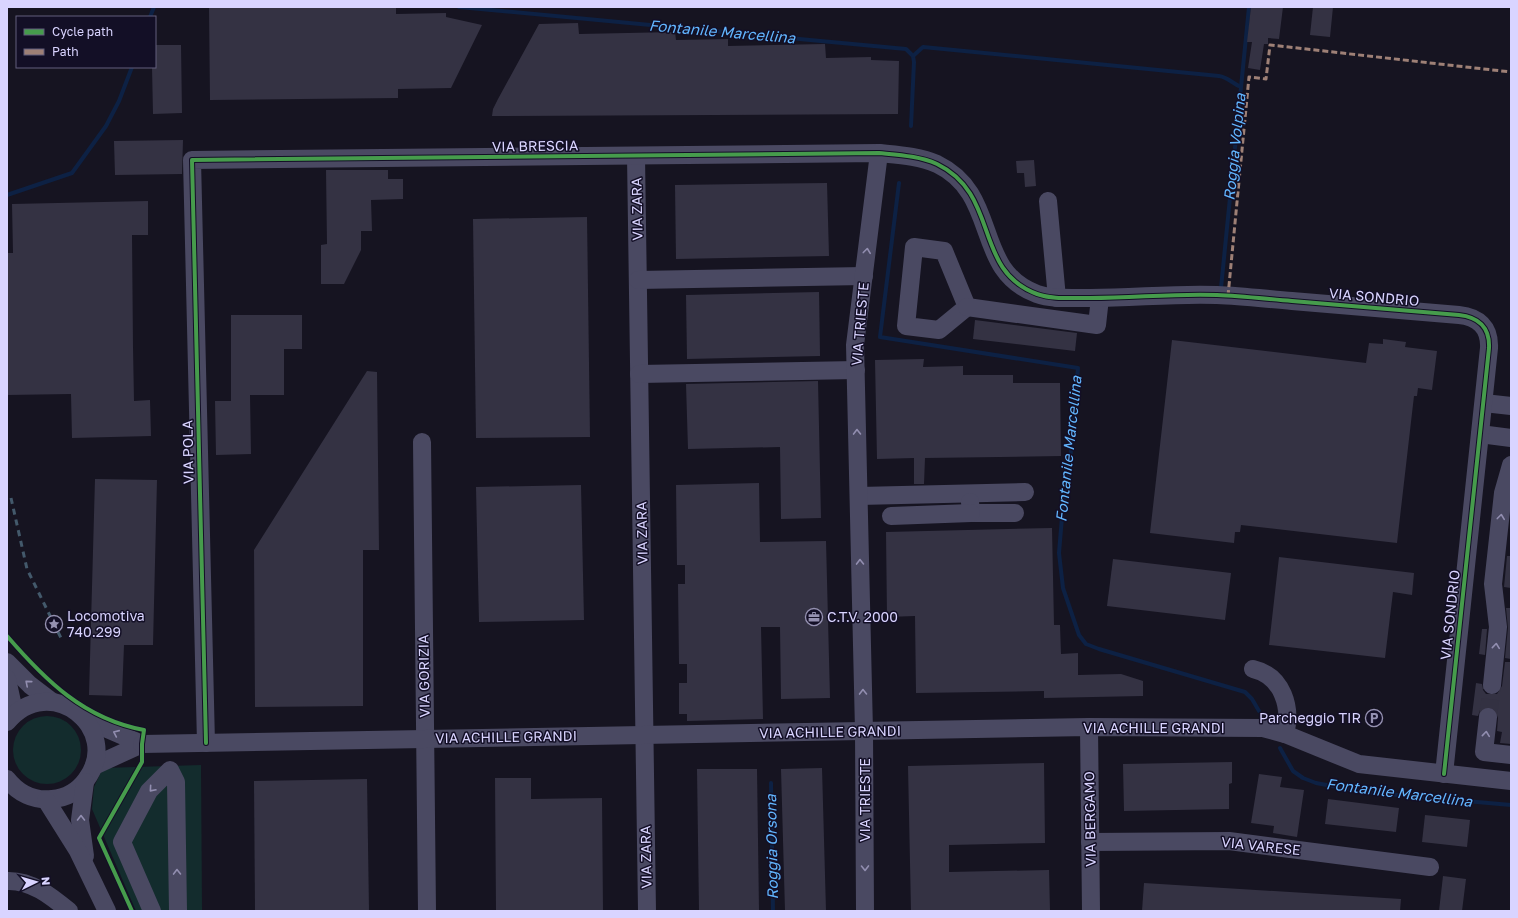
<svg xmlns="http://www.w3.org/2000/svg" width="1518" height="918" font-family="'Golos Text',sans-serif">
  <rect width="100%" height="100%" fill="#161421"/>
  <g fill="#132c2d">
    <circle cx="47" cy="750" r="34"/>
    <path d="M 201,765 L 202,911 L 136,911 L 92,809 L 94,787 L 103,768 Z"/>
  </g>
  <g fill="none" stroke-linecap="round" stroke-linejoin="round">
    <g stroke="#0d2144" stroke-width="4">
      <path d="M 459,7 L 906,49 L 913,56 L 914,62 L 911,126"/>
      <path d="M 150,17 L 154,7"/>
      <path d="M 913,56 L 923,47 L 1219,76 C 1228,77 1233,84 1241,87"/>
      <path d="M 899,183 L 880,337 L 1078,368 L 1068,485 L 1063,505 L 1059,553 L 1063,588 L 1079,635 L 1086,644 L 1099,649 L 1245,692 L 1252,699 L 1259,711"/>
      <path d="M 7,195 L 72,173 L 106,126 L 119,101 L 132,67"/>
      <path d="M 1221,288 L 1249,7"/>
      <path d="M 1280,748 L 1293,771 L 1303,778 L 1316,783 L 1364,792 L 1511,805"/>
      <path d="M 771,783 L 773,911"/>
    </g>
  </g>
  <g fill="#343243">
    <path d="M 209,7 L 396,7 L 396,14 L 446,13 L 446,17 L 482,25 L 451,88 L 398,89 L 398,98 L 210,100 Z"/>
    <path d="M 1251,7 L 1283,7 L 1279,39 L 1268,38 L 1268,44 L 1264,44 L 1260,70 L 1248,68 L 1252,42 L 1247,42 Z"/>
    <path d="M 1313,7 L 1333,7 L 1330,37 L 1310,35 Z"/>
    <path d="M 578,23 L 579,34 L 675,32 L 676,40 L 728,39 L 728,46 L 825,44 L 826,58 L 871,57 L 871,60 L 899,61 L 898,114 L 492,116 L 493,109 L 498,99 L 539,24 Z"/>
    <path d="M 155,45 L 181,45 L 182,113 L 153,114 L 152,67 L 155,67 Z"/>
    <path d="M 183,140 L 182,174 L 115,175 L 114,141 Z"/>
    <path d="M 1034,160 L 1036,186 L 1025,187 L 1024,173 L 1017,173 L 1016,161 Z"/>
    <path d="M 326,170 L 388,170 L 388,179 L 403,179 L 403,199 L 371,200 L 372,231 L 361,231 L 361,250 L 344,284 L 321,284 L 321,245 L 327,244 Z"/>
    <path d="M 827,183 L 829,256 L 676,259 L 675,185 Z"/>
    <path d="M 148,201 L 148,235 L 132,235 L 133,347 L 134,401 L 150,400 L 151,436 L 72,438 L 71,394 L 7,395 L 7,253 L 13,253 L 12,204 Z"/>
    <path d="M 587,217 L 590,437 L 476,438 L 473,219 Z"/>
    <path d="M 819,292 L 820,356 L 687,359 L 686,295 Z"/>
    <path d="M 231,315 L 302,315 L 302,349 L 284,349 L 284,395 L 250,395 L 251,454 L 216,455 L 215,401 L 231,401 Z"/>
    <path d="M 975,320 L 1077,333 L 1075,351 L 973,339 Z"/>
    <path d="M 1383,339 L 1406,342 L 1405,347 L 1437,351 L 1432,390 L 1418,388 L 1417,396 L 1414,396 L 1397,543 L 1241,525 L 1240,532 L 1235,532 L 1234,543 L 1150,533 L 1172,340 L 1366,363 L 1369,343 L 1383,344 Z"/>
    <path d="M 924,359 L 923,367 L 963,366 L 963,375 L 1013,375 L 1013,383 L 1060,383 L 1061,456 L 925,458 L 924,484 L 914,484 L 914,458 L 877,459 L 875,360 Z"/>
    <path d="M 367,371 L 377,372 L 379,550 L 363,550 L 363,706 L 255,707 L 254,550 Z"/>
    <path d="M 818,381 L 821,518 L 781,519 L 780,447 L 688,449 L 686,384 Z"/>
    <path d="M 95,479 L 157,480 L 153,645 L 124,645 L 122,696 L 89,695 Z"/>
    <path d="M 759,483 L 760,542 L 826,541 L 830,698 L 781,699 L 780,627 L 761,627 L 763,719 L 687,721 L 687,714 L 679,714 L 679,683 L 687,683 L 687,664 L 679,664 L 678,584 L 685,584 L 685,565 L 677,565 L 676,485 Z"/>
    <path d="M 581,485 L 584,620 L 479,622 L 476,487 Z"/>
    <path d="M 1052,528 L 1054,625 L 1060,625 L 1061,654 L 1078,653 L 1078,675 L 1121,674 L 1143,681 L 1143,696 L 1044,698 L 1044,691 L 916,693 L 915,616 L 887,617 L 886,532 Z"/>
    <path d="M 1507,556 L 1511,556 L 1511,588 L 1504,587 Z"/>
    <path d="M 1279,557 L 1414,573 L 1412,595 L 1393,592 L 1385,658 L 1269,645 Z"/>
    <path d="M 1113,559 L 1231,573 L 1225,620 L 1107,606 Z"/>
    <path d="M 1506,608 L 1511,608 L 1511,659 L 1505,658 L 1508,628 Z"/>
    <path d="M 1482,629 L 1487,629 L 1485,655 L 1479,654 Z"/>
    <path d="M 1505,662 L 1511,662 L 1511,744 L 1500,743 L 1502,732 L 1497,731 L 1498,718 L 1495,709 L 1490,707 L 1484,707 L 1480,710 L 1478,716 L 1472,715 L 1476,683 L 1482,684 L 1483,690 L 1486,694 L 1497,694 L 1502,686 Z"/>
    <path d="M 1232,762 L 1232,783 L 1229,784 L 1229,809 L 1124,811 L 1123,764 Z"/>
    <path d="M 1044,763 L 1045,843 L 949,845 L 949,872 L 1049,870 L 1050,911 L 911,911 L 908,766 Z"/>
    <path d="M 822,768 L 826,911 L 785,911 L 781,769 Z"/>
    <path d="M 697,769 L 757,769 L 759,911 L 699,911 Z"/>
    <path d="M 1259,774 L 1282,777 L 1280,787 L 1304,790 L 1297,837 L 1273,833 L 1274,826 L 1251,823 Z"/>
    <path d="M 495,778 L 531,778 L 531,799 L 602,798 L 603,911 L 496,911 Z"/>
    <path d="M 367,779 L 369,911 L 255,911 L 254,781 Z"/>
    <path d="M 1328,799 L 1399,808 L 1396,832 L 1325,824 Z"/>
    <path d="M 1425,815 L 1470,820 L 1467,847 L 1422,842 Z"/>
    <path d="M 1443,876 L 1466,879 L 1462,911 L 1439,911 Z"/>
    <path d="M 1144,883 L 1401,899 L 1400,911 L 1142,911 Z"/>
  </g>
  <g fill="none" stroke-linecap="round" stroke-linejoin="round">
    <path stroke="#333142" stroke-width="18" stroke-dasharray="18 9" stroke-linecap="butt" d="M 1488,717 L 1492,685"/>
    <g stroke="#4a4962" stroke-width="18">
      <path d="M 636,156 L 647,911"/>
      <path d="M 1048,201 L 1057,298"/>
      <path d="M 914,247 L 944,251 L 967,307 L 939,330 L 906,326 Z"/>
      <path d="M 638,280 L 864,276"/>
      <path d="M 967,307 L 1097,325 L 1100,298"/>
      <path d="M 639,374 L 856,370"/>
      <path d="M 1484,403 L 1511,406"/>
      <path d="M 1480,434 L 1511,438"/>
      <path d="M 422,442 L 427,911"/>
      <path d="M 859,496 L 1025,492"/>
      <path d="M 970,502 L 971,513 L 1015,513"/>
      <path d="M 891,516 L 971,513"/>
      <path d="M 7,662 L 30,685 L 51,701"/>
      <path d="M 1253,669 C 1283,676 1292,708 1285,734"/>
      <path d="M 7,679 L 12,702 L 11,717"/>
      <path d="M 1492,685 L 1498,627 L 1493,584 L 1503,493 L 1511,465"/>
      <path d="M 1488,717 L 1484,752 L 1511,755"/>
      <path d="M 84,719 L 142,744 L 94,766"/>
      <path d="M 7,722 C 50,670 124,729 86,780 C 78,791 66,798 52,799 C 34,801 18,793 7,779"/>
      <path d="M 1089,727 L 1091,911"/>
      <path d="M 206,743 L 192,160 L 879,153 C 899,155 919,156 937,164 C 1001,195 972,270 1037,294 C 1051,299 1067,298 1082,298 C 1127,299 1172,293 1217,295 C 1242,296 1267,299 1292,301 C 1348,306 1403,310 1459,315 C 1478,317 1490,327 1489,348 L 1444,774"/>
      <path d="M 142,744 L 1089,727 L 1263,728 L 1285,734 L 1359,764 L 1511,781"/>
      <path d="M 85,782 L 80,820 L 85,856"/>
      <path d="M 46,800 L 78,851 L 107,911"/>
      <path d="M 1090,842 L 1229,841 L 1430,867"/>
      <path d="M 7,881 C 31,880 51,896 69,911"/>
      <path d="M 152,911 L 122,842 L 149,791 L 170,770 L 176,782 L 178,911"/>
      <path d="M 865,911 L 864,731 L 855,345 L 879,153"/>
    </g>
    <path stroke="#43596b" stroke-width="3" stroke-dasharray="6 5" stroke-linecap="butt" d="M 11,498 L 27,569 L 62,640"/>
    <path stroke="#9e8076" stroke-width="3" stroke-dasharray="6 3" stroke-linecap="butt" d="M 1228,296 L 1249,77 L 1266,79 L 1270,45 L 1511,72"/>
    <g stroke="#130f26" stroke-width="6">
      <g id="cycleway">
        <path d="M 7,636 C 45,680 84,719 144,730 L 142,744 L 142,762 L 99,838 L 132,911"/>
        <path d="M 206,743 L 192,160 L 879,153 C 899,155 919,156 937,164 C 1001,195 972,270 1037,294 C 1051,299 1067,298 1082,298 C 1127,299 1172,293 1217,295 C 1242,296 1267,299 1292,301 C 1348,306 1403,310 1459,315 C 1478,317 1490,327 1489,348 L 1444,774"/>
      </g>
    </g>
    <use href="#cycleway" stroke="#469c4c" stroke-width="4"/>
  </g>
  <defs><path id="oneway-chevron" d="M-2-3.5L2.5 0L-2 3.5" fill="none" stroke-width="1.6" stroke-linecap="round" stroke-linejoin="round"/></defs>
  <g stroke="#928eb0">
    <use href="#oneway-chevron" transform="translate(867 251) rotate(-83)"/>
    <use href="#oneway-chevron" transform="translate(857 432) rotate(-91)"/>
    <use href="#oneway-chevron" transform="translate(1501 517) rotate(-83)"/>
    <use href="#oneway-chevron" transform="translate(860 562) rotate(-91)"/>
    <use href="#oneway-chevron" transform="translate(1496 646) rotate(-84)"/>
    <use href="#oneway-chevron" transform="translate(28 683) rotate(-139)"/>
    <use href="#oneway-chevron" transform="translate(863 692) rotate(-91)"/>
    <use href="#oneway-chevron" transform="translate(116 733) rotate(-156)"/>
    <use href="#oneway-chevron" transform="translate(1486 734) rotate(-84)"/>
    <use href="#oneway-chevron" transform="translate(152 789) rotate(131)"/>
    <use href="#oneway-chevron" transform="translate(81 818) rotate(-90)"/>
    <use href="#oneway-chevron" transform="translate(865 868) rotate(89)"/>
    <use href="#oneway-chevron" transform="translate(177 872) rotate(-91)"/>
  </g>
  <defs>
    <g id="office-ring" transform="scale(0.9)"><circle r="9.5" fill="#130f26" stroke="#9591b1" stroke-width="1.5"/><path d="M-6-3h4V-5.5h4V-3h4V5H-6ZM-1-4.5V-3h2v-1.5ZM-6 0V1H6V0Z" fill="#9591b1"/></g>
    <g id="sight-ring" transform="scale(0.9)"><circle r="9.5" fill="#130f26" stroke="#9591b1" stroke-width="1.5"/><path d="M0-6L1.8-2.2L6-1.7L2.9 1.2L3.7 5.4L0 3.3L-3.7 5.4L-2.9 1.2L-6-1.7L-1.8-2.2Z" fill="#9591b1"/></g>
    <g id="parking-ring" transform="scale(0.9)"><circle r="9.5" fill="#130f26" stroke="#9591b1" stroke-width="1.5"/><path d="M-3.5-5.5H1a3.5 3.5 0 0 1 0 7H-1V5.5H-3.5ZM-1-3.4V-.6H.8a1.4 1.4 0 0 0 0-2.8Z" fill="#9591b1"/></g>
  </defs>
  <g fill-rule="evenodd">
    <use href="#office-ring" x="814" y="617"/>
    <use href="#sight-ring" x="54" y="624"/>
    <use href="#parking-ring" x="1374" y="718"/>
  </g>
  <g text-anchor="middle" stroke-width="3" stroke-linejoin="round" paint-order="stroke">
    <g font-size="14" fill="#d9d4ff" stroke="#130f26">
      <text transform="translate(535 146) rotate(-1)" y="5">VIA BRESCIA</text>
      <text transform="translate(637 209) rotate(-91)" y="5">VIA ZARA</text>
      <text transform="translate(1374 297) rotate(5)" y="5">VIA SONDRIO</text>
      <text transform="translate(860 324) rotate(-85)" y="5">VIA TRIESTE</text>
      <text transform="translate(188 452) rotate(-91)" y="5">VIA POLA</text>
      <text transform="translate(642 533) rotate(-91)" y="5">VIA ZARA</text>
      <text transform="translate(1450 615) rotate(-84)" y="5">VIA SONDRIO</text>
      <text transform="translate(424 676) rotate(-91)" y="5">VIA GORIZIA</text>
      <text x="1154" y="733">VIA ACHILLE GRANDI</text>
      <text transform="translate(830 732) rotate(-1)" y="5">VIA ACHILLE GRANDI</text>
      <text transform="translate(506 737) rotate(-1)" y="5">VIA ACHILLE GRANDI</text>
      <text transform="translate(865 800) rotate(-90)" y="5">VIA TRIESTE</text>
      <text transform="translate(1090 819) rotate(-91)" y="5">VIA BERGAMO</text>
      <text transform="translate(1261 846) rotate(6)" y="5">VIA VARESE</text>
      <text transform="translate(646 857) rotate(-91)" y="5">VIA ZARA</text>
    </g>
    <g font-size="14" fill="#d9d4ff" stroke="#130f26" text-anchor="start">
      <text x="67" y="621">Locomotiva<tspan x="67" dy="16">740.299</tspan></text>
      <text x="827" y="622">C.T.V. 2000</text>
      <text x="1361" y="723" text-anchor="end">Parcheggio TIR</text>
    </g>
    <g font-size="15" font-style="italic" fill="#62b6ff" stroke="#130f26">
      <text transform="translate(722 32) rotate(5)" y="5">Fontanile Marcellina</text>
      <text transform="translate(1235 147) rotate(-84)" y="5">Roggia Volpina</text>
      <text transform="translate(1069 449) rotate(-84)" y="5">Fontanile Marcellina</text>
      <text transform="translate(1399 793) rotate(7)" y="5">Fontanile Marcellina</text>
      <text transform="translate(772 847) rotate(-91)" y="5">Roggia Orsona</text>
    </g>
  </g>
  <rect width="1518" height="918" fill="none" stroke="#d9d4ff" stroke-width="16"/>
  <rect x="16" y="16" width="140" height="52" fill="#130f26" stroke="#625e7d"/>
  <rect x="24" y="29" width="20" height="6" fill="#469c4c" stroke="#625e7d"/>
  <text x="52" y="36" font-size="12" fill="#d9d4ff">Cycle path</text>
  <rect x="24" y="49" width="20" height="6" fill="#9e8076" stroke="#625e7d"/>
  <text x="52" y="56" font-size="12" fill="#d9d4ff">Path</text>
  <g transform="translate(36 882) rotate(85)" stroke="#130f26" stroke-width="3" paint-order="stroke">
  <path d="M0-3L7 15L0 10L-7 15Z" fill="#d9d4ff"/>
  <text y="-6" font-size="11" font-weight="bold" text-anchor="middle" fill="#d9d4ff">N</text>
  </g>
</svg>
